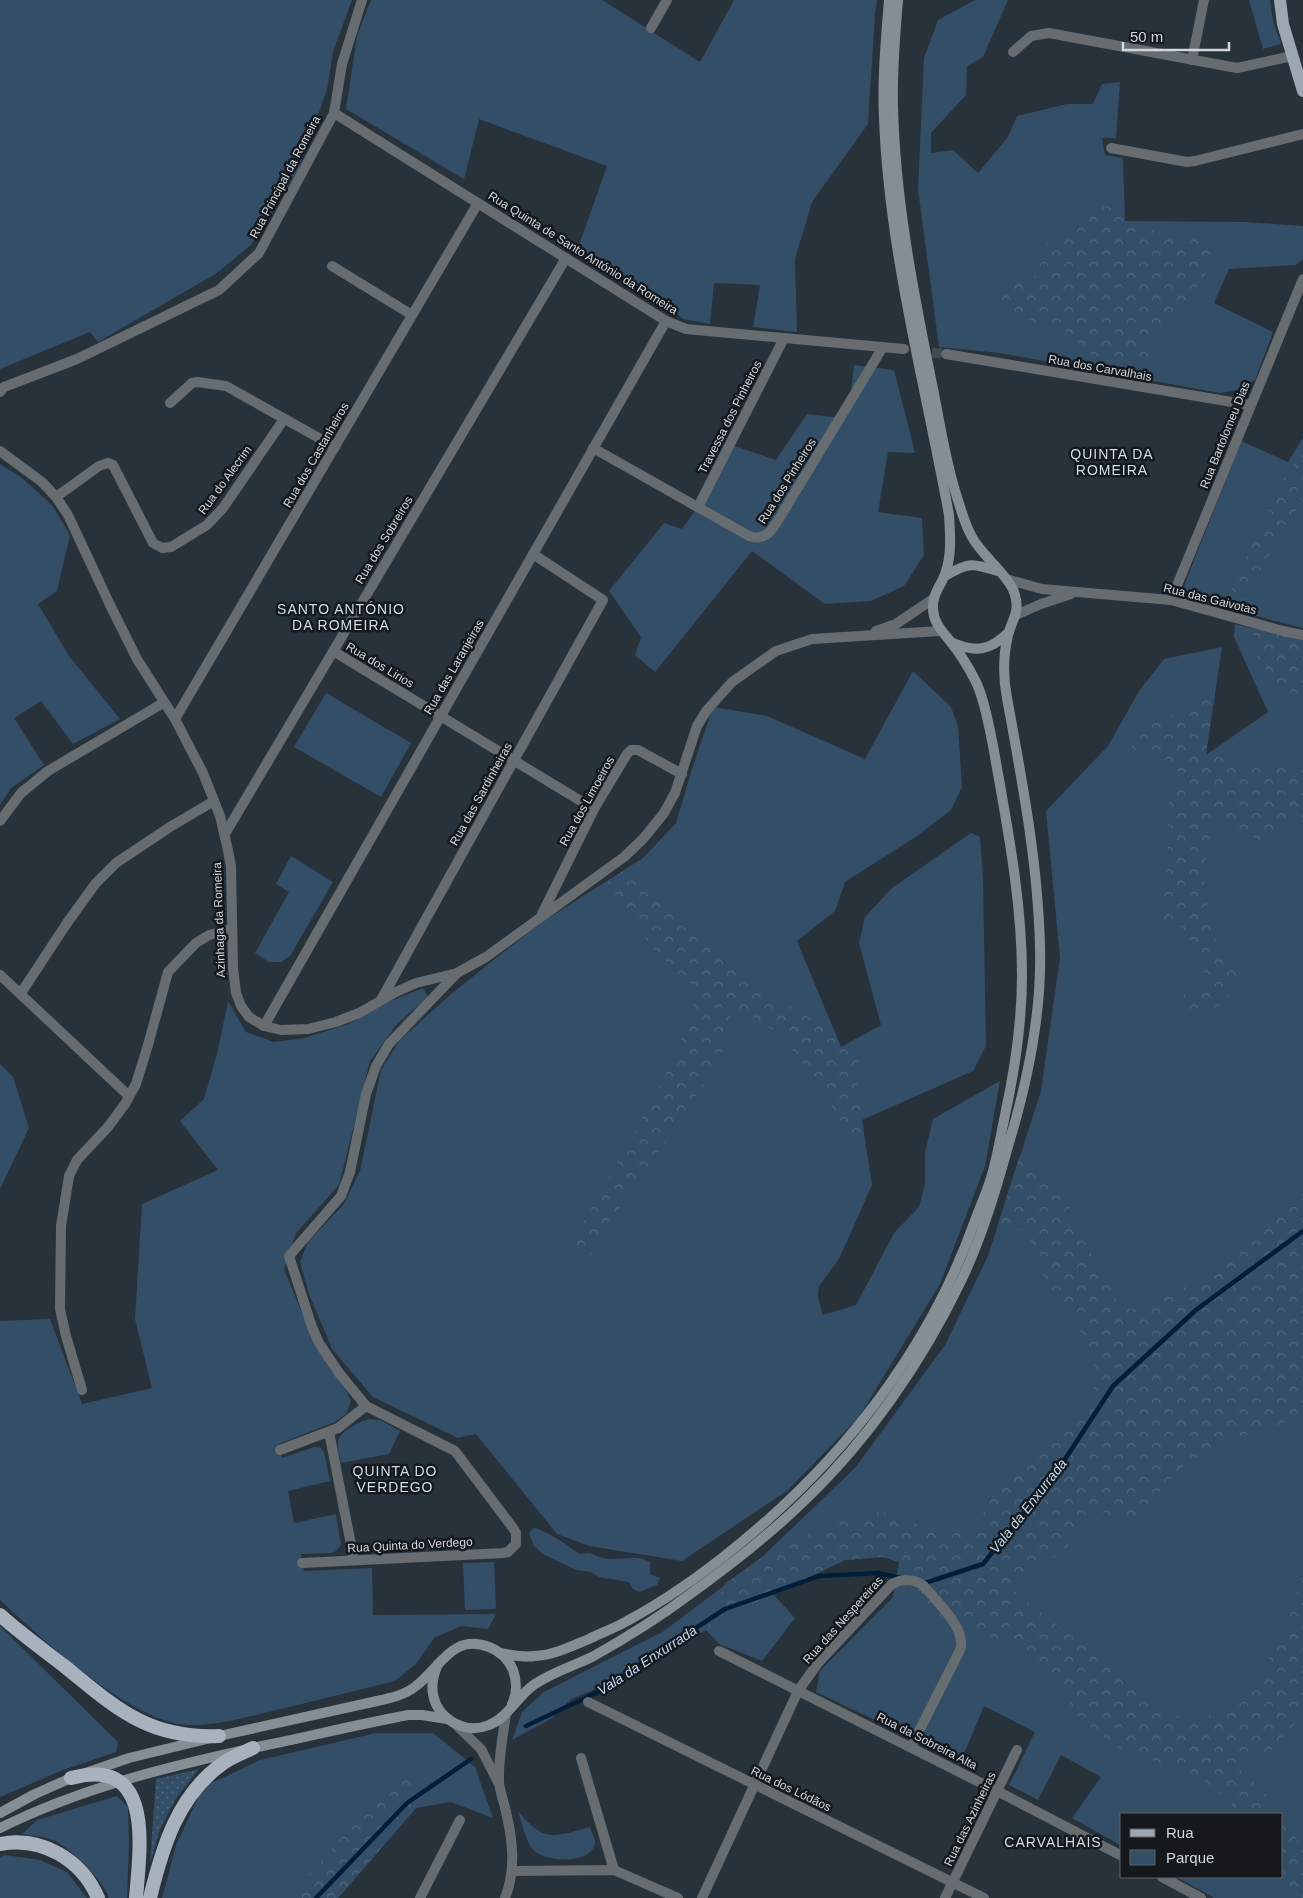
<svg xmlns="http://www.w3.org/2000/svg" width="1303" height="1898" font-family="Arial,sans-serif">
  <defs>
    <pattern id="forest-crowns" width="20" height="18" patternUnits="userSpaceOnUse" patternTransform="scale(1.25)"><rect width="20" height="18" fill="#334e67"/><path d="M2 6a3 3 0 1 1 6 0M12 15a3 3 0 1 1 6 0" fill="none" stroke="#50677c"/></pattern>
    <pattern id="park-dots" width="8" height="8" patternUnits="userSpaceOnUse" patternTransform="scale(1.25)"><rect width="8" height="8" fill="#334e67"/><path d="M2 2h.1M6 6h.1" fill="none" stroke="#50677c" stroke-width="1.8" stroke-linecap="round"/></pattern>
  </defs>
  <rect width="100%" height="100%" fill="#28323b"/>
  <g fill="#334e67">
    <path d="M 0,0 L 352,0 L 333,52 L 327,90 L 298,170 L 251,245 L 217,273 L 98,342 L 90,332 L 0,369 Z"/>
    <path d="M 371,0 L 602,0 L 700,62 L 734,0 L 877,0 L 875,14 L 868,124 L 812,202 L 795,259 L 797,332 L 753,327 L 760,285 L 714,283 L 710,324 L 683,319 L 660,299 L 578,248 L 607,166 L 479,119 L 464,179 L 346,109 L 357,36 Z"/>
    <path d="M 975,0 L 1008,0 L 983,57 L 967,66 L 966,95 L 931,133 L 931,153 L 953,150 L 978,173 L 1008,137 L 1017,116 L 1067,104 L 1093,104 L 1102,84 L 1120,82 L 1116,138 L 1102,138 L 1105,155 L 1123,158 L 1125,221 L 1245,222 L 1303,226 L 1303,259 L 1296,265 L 1229,269 L 1214,303 L 1273,332 L 1255,380 L 1239,390 L 1220,393 L 1000,353 L 939,347 L 918,189 L 924,58 L 938,20 Z"/>
    <path d="M 1249,0 L 1270,0 L 1273,21 L 1281,44 L 1263,49 Z"/>
    <path d="M 854,365 L 894,370 L 915,453 L 888,452 L 878,512 L 922,518 L 924,555 L 904,586 L 871,601 L 825,604 L 752,551 L 655,672 L 635,655 L 641,637 L 609,591 L 664,523 L 682,529 L 698,507 L 729,444 L 776,460 L 807,414 L 834,417 L 850,402 Z"/>
    <path d="M 1303,438 L 1303,628 L 1180,596 L 1241,441 L 1288,462 Z"/>
    <path d="M 0,464 L 22,478 L 52,505 L 70,535 L 57,591 L 38,604 L 69,656 L 120,719 L 73,744 L 41,701 L 14,718 L 44,765 L 11,788 L 0,805 Z"/>
    <path d="M 1235,624 L 1303,640 L 1303,1898 L 1214,1898 L 1177,1877 L 1282,1877 L 1282,1814 L 1122,1814 L 1122,1846 L 1072,1818 L 1101,1777 L 1061,1755 L 1038,1800 L 1009,1785 L 1035,1732 L 984,1706 L 961,1761 L 816,1692 L 820,1671 L 893,1597 L 899,1562 L 883,1557 L 845,1560 L 773,1594 L 795,1618 L 762,1661 L 719,1644 L 706,1630 L 647,1668 L 571,1699 L 552,1718 L 512,1740 L 522,1712 L 544,1692 L 664,1631 L 762,1557 L 855,1468 L 945,1345 L 988,1256 L 1041,1091 L 1060,958 L 1046,811 L 1108,746 L 1139,691 L 1164,659 L 1222,647 L 1206,755 L 1268,712 L 1234,637 Z"/>
    <path d="M 913,671 L 951,707 L 958,726 L 962,787 L 951,810 L 917,836 L 845,882 L 835,911 L 797,941 L 841,1047 L 881,1025 L 859,943 L 865,917 L 892,888 L 971,833 L 980,837 L 983,879 L 986,1046 L 973,1071 L 862,1120 L 872,1185 L 839,1259 L 819,1286 L 818,1298 L 823,1315 L 856,1305 L 894,1233 L 919,1207 L 925,1184 L 925,1153 L 933,1119 L 1000,1081 L 985,1166 L 940,1284 L 859,1417 L 788,1490 L 682,1561 L 589,1546 L 557,1534 L 476,1434 L 458,1438 L 373,1397 L 332,1349 L 309,1294 L 300,1262 L 308,1242 L 344,1204 L 360,1171 L 381,1070 L 400,1040 L 450,995 L 496,958 L 547,919 L 643,858 L 676,823 L 692,769 L 713,707 L 767,716 L 865,759 Z"/>
    <path d="M 326,693 L 411,743 L 381,797 L 294,747 Z"/>
    <path d="M 291,856 L 333,882 L 290,956 L 281,962 L 269,962 L 255,953 L 289,892 L 276,884 Z"/>
    <path d="M 423,988 L 428,997 L 397,1024 L 370,1061 L 339,1185 L 296,1233 L 284,1269 L 315,1345 L 347,1392 L 351,1401 L 346,1414 L 335,1422 L 279,1444 L 282,1458 L 314,1447 L 320,1447 L 324,1452 L 330,1481 L 288,1491 L 294,1523 L 336,1514 L 341,1545 L 336,1551 L 332,1553 L 301,1554 L 304,1571 L 372,1568 L 373,1615 L 496,1614 L 488,1629 L 461,1626 L 434,1638 L 416,1664 L 395,1681 C 354,1691 314,1701 273,1711 C 245,1717 216,1726 187,1725 C 131,1722 41,1638 0,1600 L 0,1321 L 50,1319 L 82,1404 L 152,1388 L 135,1319 L 142,1204 L 218,1170 L 180,1121 L 204,1099 L 218,1050 L 228,1001 L 246,1032 L 274,1042 L 304,1038 L 349,1024 L 386,1003 Z"/>
    <path d="M 0,1064 L 13,1077 L 29,1128 L 0,1189 Z"/>
    <path d="M 368,1419 L 380,1420 L 400,1431 L 389,1454 L 341,1463 C 338,1447 333,1438 350,1428 C 356,1424 362,1421 368,1419 Z"/>
    <path d="M 534,1528 C 547,1531 568,1545 579,1554 C 595,1552 589,1554 602,1558 C 618,1562 635,1553 650,1562 L 650,1574 L 660,1578 L 657,1585 L 639,1592 L 633,1589 L 629,1582 L 599,1577 L 591,1572 L 576,1570 L 543,1554 L 534,1546 L 529,1533 Z"/>
    <path d="M 494,1562 L 496,1609 L 465,1610 L 463,1563 Z"/>
    <path d="M 0,1626 L 118,1742 L 116,1752 L 63,1770 L 0,1797 Z"/>
    <path d="M 376,1733 L 433,1733 L 475,1767 L 493,1818 L 451,1802 L 416,1808 L 338,1898 L 162,1898 L 176,1845 L 203,1787 L 260,1760 Z"/>
    <path d="M 117,1796 L 128,1807 L 129,1842 L 127,1898 L 109,1898 C 104,1881 70,1847 53,1840 C 44,1836 32,1836 22,1834 L 37,1820 Z"/>
    <path d="M 518,1811 C 544,1843 553,1837 590,1827 C 591,1832 595,1838 595,1842 C 594,1864 550,1862 537,1853 C 525,1844 523,1824 518,1811 Z"/>
    <path d="M 5,1855 L 40,1860 L 67,1872 L 87,1898 L 0,1898 L 0,1857 Z"/>
  </g>
  <g fill="url(#forest-crowns)">
    <path d="M 1109,206 L 1125,221 L 1167,235 L 1205,232 L 1221,250 L 1186,304 L 1169,314 L 1154,333 L 1149,356 L 1125,364 L 1094,357 L 1068,332 L 1039,325 L 999,304 L 1012,282 L 1036,276 L 1045,245 L 1066,226 L 1090,209 Z"/>
    <path d="M 1303,451 L 1303,502 L 1296,509 L 1240,607 L 1225,603 L 1281,483 Z"/>
    <path d="M 1254,628 L 1303,640 L 1303,701 L 1272,679 L 1255,653 Z"/>
    <path d="M 1215,694 L 1205,755 L 1293,770 L 1303,769 L 1303,820 L 1290,817 L 1260,840 L 1217,820 L 1204,865 L 1205,891 L 1212,934 L 1236,974 L 1225,1004 L 1186,1016 L 1181,996 L 1201,987 L 1205,975 L 1193,944 L 1178,924 L 1157,925 L 1167,865 L 1168,808 L 1179,773 L 1162,757 L 1126,754 L 1149,726 Z"/>
    <path d="M 623,871 L 694,936 L 753,984 L 835,1033 L 841,1047 L 861,1055 L 854,1074 L 864,1103 L 862,1120 L 865,1143 L 850,1135 L 817,1084 L 783,1036 L 734,1007 L 719,1061 L 679,1123 L 615,1214 L 589,1258 L 570,1246 L 619,1160 L 673,1061 L 700,988 L 681,978 L 648,942 L 607,882 Z"/>
    <path d="M 1019,1158 L 1056,1180 L 1084,1240 L 1115,1297 L 1131,1310 L 1175,1293 L 1231,1255 L 1292,1204 L 1303,1198 L 1303,1413 L 1280,1425 L 1228,1440 L 1185,1464 L 1153,1499 L 1137,1530 L 1098,1510 L 1075,1529 L 1067,1549 L 1008,1586 L 1168,1712 L 1194,1723 L 1249,1696 L 1288,1622 L 1303,1573 L 1303,1703 L 1295,1724 L 1267,1755 L 1242,1755 L 1239,1768 L 1268,1797 L 1280,1814 L 1237,1814 L 1229,1799 L 1204,1781 L 1178,1774 L 1147,1758 L 1117,1747 L 1081,1720 L 1049,1674 L 1012,1641 L 954,1631 L 925,1600 L 906,1574 L 899,1562 L 882,1557 L 845,1560 L 773,1594 L 706,1629 L 726,1583 L 762,1557 L 828,1525 L 881,1512 L 924,1527 L 943,1539 L 976,1524 L 999,1486 L 1041,1448 L 1088,1410 L 1098,1374 L 1085,1340 L 1043,1276 L 1027,1231 L 997,1227 Z"/>
    <path d="M 411,1774 L 416,1808 L 338,1898 L 288,1898 L 381,1794 Z"/>
    <path d="M 1282,1817 L 1303,1849 L 1303,1898 L 1290,1898 L 1271,1877 L 1282,1877 Z"/>
  </g>
  <path fill="url(#park-dots)" d="M 199,1769 L 177,1797 L 160,1829 L 150,1864 L 156,1779 Z"/>
  <g fill="none" stroke-linecap="round" stroke-linejoin="round">
    <g stroke="#001e3a" stroke-width="4.5">
      <path d="M 921,1582 L 925,1583 L 983,1564 L 1056,1473 L 1113,1386 L 1196,1310 L 1303,1231"/>
      <path d="M 526,1726 L 596,1693 L 725,1609 L 819,1576 L 878,1573 L 901,1578"/>
      <path d="M 316,1898 L 407,1803 L 471,1759"/>
    </g>
    <path stroke="#414b53" stroke-width="10" stroke-dasharray="10 5" stroke-linecap="butt" d="M 917,351 L 946,354"/>
    <g stroke="#676c71" stroke-width="10">
      <path d="M 651,28 L 667,0"/>
      <path d="M 1013,52 L 1031,36 L 1049,33 L 1237,68 L 1292,56"/>
      <path d="M 1192,60 L 1204,0"/>
      <path d="M 334,113 L 666,321 L 686,329 L 904,349"/>
      <path d="M 1111,148 L 1187,162 L 1195,161 L 1303,134"/>
      <path d="M 332,266 L 412,315"/>
      <path d="M 946,354 L 1250,405"/>
      <path d="M 0,392 L 4,387 L 77,359 L 219,290 L 259,253 L 334,113 L 342,64 L 362,0"/>
      <path d="M 170,403 L 192,383 L 197,382 L 226,386 L 335,447"/>
      <path d="M 593,448 L 749,536 C 763,541 770,533 777,522 L 883,347"/>
      <path d="M 0,451 L 42,482 L 56,497 L 68,515 L 111,607 L 137,659 L 175,719 L 203,773 L 220,816 L 227,846 L 231,866 L 233,968 L 236,993 L 241,1006 L 249,1017 L 264,1026 L 281,1030 L 308,1029 L 336,1022 L 359,1013 L 396,992 L 416,983 L 457,973 L 486,957 L 624,857 L 643,839 L 664,813 L 675,793 L 697,726 L 707,710 L 732,682 L 776,651 L 812,639 L 940,631"/>
      <path d="M 56,497 L 99,466 L 108,463 L 113,465 L 153,543 L 162,548 L 171,547 L 207,525 L 223,508 L 284,419"/>
      <path d="M 698,507 L 784,338"/>
      <path d="M 1171,600 L 1283,631 L 1303,635"/>
      <path d="M 876,631 L 896,624 L 933,599"/>
      <path d="M 333,651 L 594,809"/>
      <path d="M 175,719 L 478,203"/>
      <path d="M 0,821 L 21,793 L 48,771 L 163,703"/>
      <path d="M 225,834 L 566,258"/>
      <path d="M 542,914 L 594,809 L 627,754 L 631,750 L 638,750 L 682,774"/>
      <path d="M 0,975 L 129,1096"/>
      <path d="M 21,993 L 67,923 L 96,883 L 116,863 L 170,827 L 214,801"/>
      <path d="M 381,1000 L 603,600 L 533,554"/>
      <path d="M 264,1026 L 666,321"/>
      <path d="M 82,1390 L 66,1336 L 60,1309 L 61,1226 L 69,1176 L 77,1160 L 108,1127 L 125,1104 L 136,1084 L 148,1045 L 168,972 L 196,943 L 209,935 L 232,929"/>
      <path d="M 329,1432 L 354,1560"/>
      <path d="M 280,1450 L 338,1428 L 366,1406"/>
      <path d="M 302,1563 L 503,1553 L 508,1552 L 516,1544 L 516,1533 L 513,1528 L 455,1451 L 366,1406 L 339,1373 L 319,1343 L 312,1327 L 289,1256 L 341,1196 L 350,1172 L 366,1094 L 376,1066 L 389,1044 L 456,974"/>
      <path d="M 719,1651 L 997,1791 L 1122,1856"/>
      <path d="M 588,1702 L 984,1898"/>
      <path d="M 581,1758 L 614,1870"/>
      <path d="M 513,1871 L 614,1870 L 678,1898"/>
      <path d="M 1162,1877 L 1201,1898"/>
      <path d="M 420,1898 L 460,1820"/>
      <path d="M 702,1898 L 798,1691 L 818,1663 L 892,1584 C 902,1579 914,1578 924,1586 C 936,1601 968,1630 960,1650 L 911,1747"/>
      <path d="M 945,1898 L 1017,1750"/>
    </g>
    <g stroke="#676c71" stroke-width="10">
      <path d="M 1006,579 L 1042,589 L 1171,600 L 1303,279"/>
      <path d="M 1016,615 L 1041,604 L 1071,594"/>
      <path d="M 454,1723 L 481,1749 L 498,1782"/>
      <path d="M 505,1898 C 516,1870 513,1841 506,1812 C 504,1802 500,1792 499,1782 C 498,1759 503,1736 506,1713"/>
    </g>
    <g stroke="#868e95" stroke-width="10">
      <path d="M 945,576 C 968,562 973,563 998,571"/>
      <path d="M 951,642 C 975,653 990,651 1009,632"/>
      <path d="M 500,1653 C 512,1655 523,1658 535,1656 C 554,1655 572,1646 589,1639 C 601,1633 615,1628 627,1621 C 666,1600 704,1573 738,1545 C 845,1458 930,1348 976,1218 C 982,1202 989,1187 993,1171 C 998,1153 1001,1134 1005,1115 C 1015,1069 1022,1023 1022,975 C 1022,900 1007,825 994,751 C 990,731 985,700 976,682 C 970,670 959,652 950,641 C 942,631 934,623 933,610 C 932,592 942,586 946,571 C 952,553 950,533 949,515 C 925,383 889,252 884,118 C 882,78 886,39 889,0"/>
      <path d="M 438,1664 C 434,1674 431,1683 433,1694 C 437,1719 465,1735 489,1725 C 508,1718 518,1695 535,1684 C 553,1672 573,1666 592,1657 C 626,1638 658,1618 689,1595 C 729,1566 768,1536 803,1502 C 868,1440 922,1362 961,1281 C 982,1237 996,1190 1009,1143 C 1028,1080 1042,1013 1040,947 C 1038,863 1022,780 1007,698 C 1003,677 1003,656 1008,635 C 1012,619 1020,613 1015,595 C 1010,576 982,556 972,537 C 965,525 961,510 957,497 C 944,458 939,415 930,374 C 912,285 895,196 893,105 C 892,70 895,35 898,0"/>
      <path d="M 0,1813 L 35,1794 L 71,1778 L 129,1758 L 219,1736 L 377,1701 C 391,1698 405,1695 416,1686 C 440,1668 452,1633 489,1647 C 500,1651 509,1660 513,1670 C 517,1681 517,1694 512,1704"/>
      <path d="M 0,1828 C 85,1786 175,1765 267,1745 C 314,1735 361,1724 408,1715 L 422,1715 L 447,1719"/>
    </g>
    <path stroke="#9da7b1" stroke-width="12" d="M 1280,0 L 1283,24 L 1303,91"/>
    <g stroke="#a8b2be" stroke-width="14">
      <path d="M 0,1615 C 20,1633 42,1649 63,1665 C 115,1707 147,1739 219,1736"/>
      <path d="M 71,1778 C 155,1755 140,1848 136,1898"/>
      <path d="M 0,1844 C 42,1836 82,1860 98,1898"/>
      <path d="M 150,1898 C 162,1848 178,1795 222,1764 C 231,1757 243,1753 253,1748"/>
    </g>
  </g>
  <g text-anchor="middle" stroke-width="5" stroke-linejoin="round" paint-order="stroke">
    <g font-size="12" fill="#d1d7dd" stroke="#15191d">
      <text transform="translate(285 177) rotate(-62)" y="4">Rua Principal da Romeira</text>
      <text transform="translate(583 253) rotate(32)" y="4">Rua Quinta de Santo António da Romeira</text>
      <text transform="translate(1100 368) rotate(10)" y="4">Rua dos Carvalhais</text>
      <text transform="translate(730 417) rotate(-63)" y="4">Travessa dos Pinheiros</text>
      <text transform="translate(1225 435) rotate(-68)" y="4">Rua Bartolomeu Dias</text>
      <text transform="translate(316 455) rotate(-60)" y="4">Rua dos Castanheiros</text>
      <text transform="translate(225 480) rotate(-54)" y="4">Rua do Alecrim</text>
      <text transform="translate(787 481) rotate(-58)" y="4">Rua dos Pinheiros</text>
      <text transform="translate(384 540) rotate(-59)" y="4">Rua dos Sobreiros</text>
      <text transform="translate(1210 599) rotate(14)" y="4">Rua das Gaivotas</text>
      <text transform="translate(380 665) rotate(31)" y="4">Rua dos Lirios</text>
      <text transform="translate(454 667) rotate(-60)" y="4">Rua das Laranjeiras</text>
      <text transform="translate(481 794) rotate(-61)" y="4">Rua das Sardinheiras</text>
      <text transform="translate(587 801) rotate(-61)" y="4">Rua dos Limoeiros</text>
      <text transform="translate(219 920) rotate(-92)" y="4">Azinhaga da Romeira</text>
      <text transform="translate(410 1545) rotate(-3)" y="4">Rua Quinta do Verdego</text>
      <text transform="translate(843 1620) rotate(-48)" y="4">Rua das Nespereiras</text>
      <text transform="translate(927 1741) rotate(27)" y="4">Rua da Sobreira Alta</text>
      <text transform="translate(791 1789) rotate(26)" y="4">Rua dos Lódãos</text>
      <text transform="translate(970 1819) rotate(-64)" y="4">Rua das Azinheiras</text>
    </g>
    <g font-size="14" letter-spacing="1" fill="#d1dde9" stroke="#15191d">
      <text x="1112" y="459">QUINTA DA<tspan x="1112" dy="16">ROMEIRA</tspan></text>
      <text x="341" y="614">SANTO ANTÓNIO<tspan x="341" dy="16">DA ROMEIRA</tspan></text>
      <text x="395" y="1476">QUINTA DO<tspan x="395" dy="16">VERDEGO</tspan></text>
      <text x="1053" y="1847">CARVALHAIS</text>
    </g>
    <g font-size="14" font-style="italic" fill="#c0daf4" stroke="#15191d">
      <text transform="translate(1028 1506) rotate(-52)" y="5">Vala da Enxurrada</text>
      <text transform="translate(647 1660) rotate(-33)" y="5">Vala da Enxurrada</text>
    </g>
  </g>
  <rect x="1120" y="1813" width="162" height="65" fill="#15191d" stroke="#60656a"/>
  <rect x="1130" y="1829" width="25" height="8" fill="#9da7b1" stroke="#60656a"/>
  <text x="1166" y="1838" font-size="15" fill="#d1d7dd">Rua</text>
  <rect x="1130" y="1850" width="25" height="15" fill="#334e67" stroke="#60656a"/>
  <text x="1166" y="1863" font-size="15" fill="#d1d7dd">Parque</text>
  <path d="M1123 42v8h106v-8" fill="none" stroke="#d1d7dd" stroke-width="2.5"/>
  <text x="1130" y="42" font-size="15" fill="#d1d7dd" stroke="#15191d" stroke-width="4" paint-order="stroke">50 m</text>
</svg>
